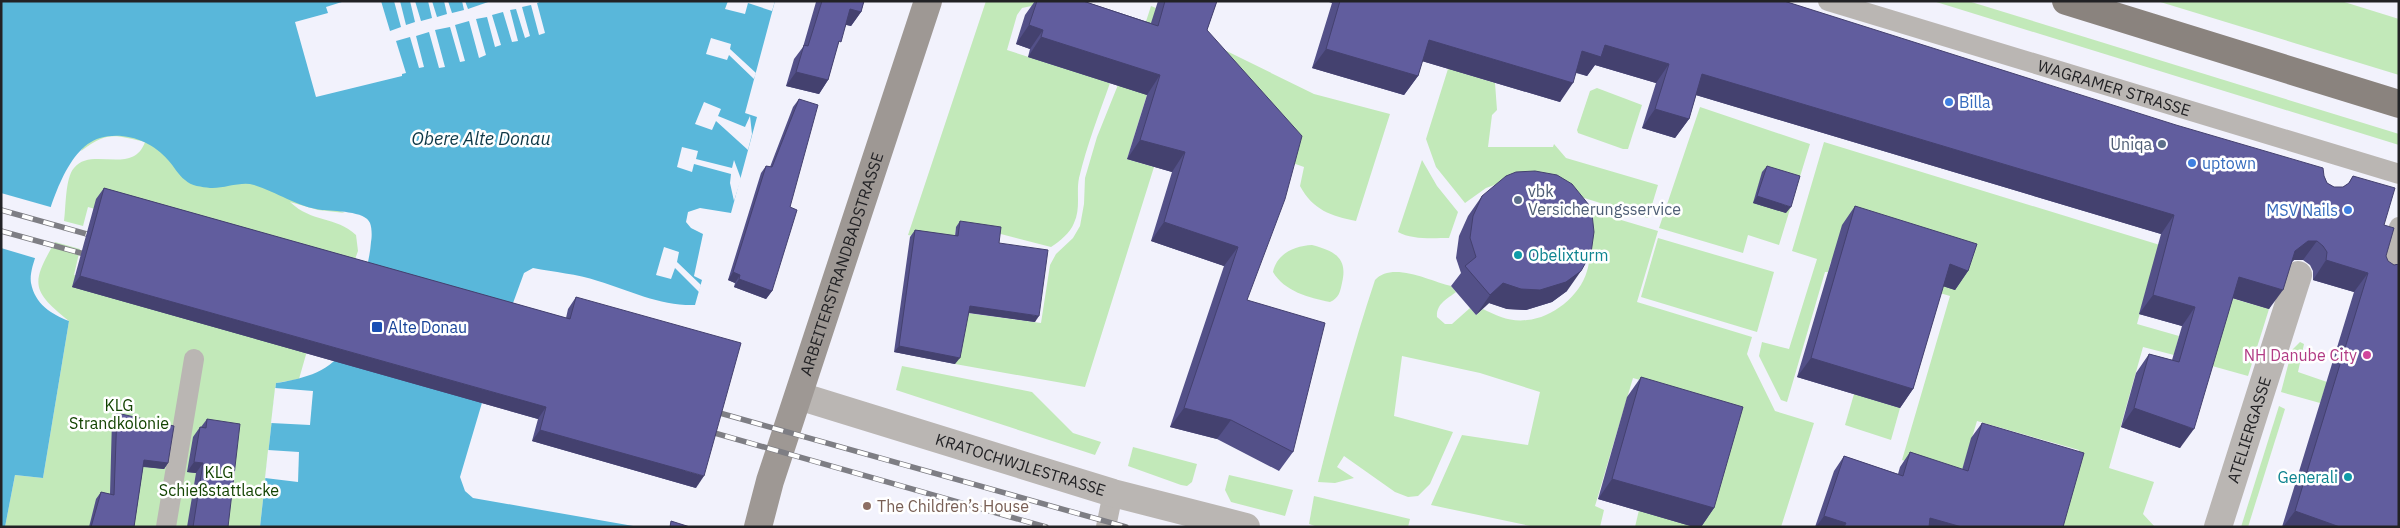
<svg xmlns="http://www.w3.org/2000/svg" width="2400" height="528" font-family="'IBM Plex Sans',sans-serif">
  <rect width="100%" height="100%" fill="#f2f2fc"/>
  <g fill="#c2e9b9">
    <path d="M 986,1 L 1055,1 L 1022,8 L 1017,15 L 1007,50 L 1110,83 C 1099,114 1087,145 1079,178 C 1076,193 1081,208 1074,223 C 1070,233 1060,241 1051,247 L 997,233 L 956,227 L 954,243 L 908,235 Z"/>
    <path d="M 1933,1 L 1968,1 L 2399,134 L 2399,145 Z"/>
    <path d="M 2157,1 L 2341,1 L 2399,19 L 2399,75 Z"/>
    <path d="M 1151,6 L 1156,8 L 1149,88 L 1127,159 L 1154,167 L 1085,387 L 955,364 L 967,313 L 1041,323 L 1050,265 L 1056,254 L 1073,238 L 1080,226 L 1084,204 L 1085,178 L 1097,137 L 1124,70 L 1139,43 Z"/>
    <path d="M 1198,37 L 1314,94 L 1390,114 L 1356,221 C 1331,216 1313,210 1300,186 L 1304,167 L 1287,161 Z"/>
    <path d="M 1458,37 L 1471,41 L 1462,73 L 1495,83 L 1497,110 L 1492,115 L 1488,147 L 1553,147 L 1554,144 L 1566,158 L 1658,185 L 1648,218 L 1530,181 L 1500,183 L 1486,188 L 1465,203 L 1436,167 L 1426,139 Z"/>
    <path d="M 1597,88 L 1642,105 L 1628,149 L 1623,149 L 1578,133 L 1577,130 L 1590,91 Z"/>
    <path d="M 1700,107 L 1810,144 L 1779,245 L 1748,235 L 1743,253 L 1659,228 Z"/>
    <path d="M 123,125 L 345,213 L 318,210 L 290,202 C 312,223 336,216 356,235 L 358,251 L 347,281 L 88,207 L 83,226 L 64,221 C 66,208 65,178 74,168 C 91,146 133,176 145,142 C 114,135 108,131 81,151 L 86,141 Z"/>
    <path d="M 1824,142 L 2199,257 L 2148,283 L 2137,324 L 2179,336 L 2174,355 L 2143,347 L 2109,468 L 2154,482 L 2143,514 L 2155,527 L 2057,527 L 2079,450 L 1977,421 L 1945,527 L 1941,473 L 1902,460 L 1950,296 L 1831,261 L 1828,272 L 1825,272 L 1787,402 L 1781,400 L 1759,356 L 1762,342 L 1789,349 L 1817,259 L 1792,251 Z"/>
    <path d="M 1422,160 L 1437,186 L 1458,212 L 1449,238 C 1433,238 1412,240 1398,232 Z"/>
    <path d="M 1591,211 L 1658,231 L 1637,302 L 1752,337 L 1747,354 L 1775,411 L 1814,423 L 1781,527 L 1700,527 L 1734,407 L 1633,378 L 1595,506 L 1604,510 L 1600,527 L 1535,527 L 1431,505 L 1462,435 L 1528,445 L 1540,392 L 1480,373 L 1402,356 L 1394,416 L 1453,432 L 1430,484 L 1418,496 L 1408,497 L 1395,492 L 1344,456 L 1337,467 L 1354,478 L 1335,483 L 1318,482 C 1335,414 1353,346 1375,280 C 1392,261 1430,281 1451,286 L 1456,292 C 1447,299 1436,304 1437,317 L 1445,324 L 1452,324 L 1470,308 L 1476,315 L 1483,309 C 1497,316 1510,322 1527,320 C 1552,318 1580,296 1587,271 C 1593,252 1585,242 1587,226 C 1587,221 1590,216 1591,211 Z"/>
    <path d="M 1658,238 L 1774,272 L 1757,332 L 1641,297 Z"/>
    <path d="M 55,242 L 80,249 L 74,275 L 309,344 L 299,379 L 276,383 L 260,527 L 5,527 L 15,475 L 43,478 L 69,321 C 32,291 30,284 55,242 Z"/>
    <path d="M 1312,245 C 1335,251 1348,258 1342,283 C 1340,292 1339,298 1330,302 C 1309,298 1284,291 1273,272 C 1277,253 1295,246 1312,245 Z"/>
    <path d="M 2224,296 L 2269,309 L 2248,376 L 2205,364 Z"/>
    <path d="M 2300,342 L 2304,344 L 2298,372 L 2327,382 L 2320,403 L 2281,392 L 2292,350 Z"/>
    <path d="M 902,366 L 1032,392 L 1073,433 L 1101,442 L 1095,455 L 896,390 Z"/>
    <path d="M 1854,394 L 1900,408 L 1891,440 L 1845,425 Z"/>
    <path d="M 2279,406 L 2285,409 L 2248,527 L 2241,527 Z"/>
    <path d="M 1133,447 L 1197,464 L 1192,482 L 1187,486 L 1181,485 L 1128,466 Z"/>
    <path d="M 1229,475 L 1293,490 L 1285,516 L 1231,502 L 1225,490 Z"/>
    <path d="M 1314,496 L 1410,519 L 1408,527 L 1318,527 L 1309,524 Z"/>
    <path d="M 1639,510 L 1694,527 L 1635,527 Z"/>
  </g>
  <path fill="#59b7da" d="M 1,1 L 775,1 L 745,113 L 757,117 L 731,213 L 700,208 L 688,212 L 686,222 L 691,228 L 703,234 L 694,276 L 702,280 L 695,305 C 661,306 630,291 598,281 C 577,274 554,272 533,268 L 524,273 L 505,325 L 460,477 L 465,491 L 473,498 L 639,527 L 260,527 L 276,383 C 297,380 330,373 342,351 C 346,343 348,331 350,322 C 358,296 369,269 371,242 C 372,237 372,228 370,223 C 366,211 333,211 322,210 C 297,207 277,192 254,185 C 241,181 224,189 210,188 C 202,187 191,186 185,180 C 178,175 174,166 168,160 C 152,141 124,131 100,138 C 65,148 49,212 40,243 C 37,254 29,271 31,283 C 35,304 51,314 69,321 L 43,478 L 15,475 L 5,527 L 1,527 Z"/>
  <g fill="#f2f2fc">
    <path d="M 345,1 L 381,1 L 390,31 L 401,27 L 394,1 L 400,1 L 406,25 L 415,22 L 410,1 L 415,1 L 421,21 L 432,18 L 428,1 L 432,1 L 437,17 L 447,14 L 444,1 L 448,1 L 452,13 L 464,10 L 462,1 L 465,1 L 468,9 L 491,1 L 542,1 L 537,3 L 545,33 L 539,35 L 531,5 L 522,7 L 530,36 L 525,38 L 516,9 L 510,10 L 518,41 L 512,42 L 503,12 L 492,15 L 501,45 L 495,47 L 487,17 L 476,19 L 486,55 L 479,58 L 469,21 L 455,25 L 465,61 L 460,62 L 450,27 L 435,30 L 445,67 L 439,68 L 429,32 L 416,36 L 424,67 L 419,68 L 410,37 L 396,41 L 406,73 L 402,74 L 402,76 L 316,97 L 295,22 L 328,13 L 326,7 Z"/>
    <path d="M 728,1 L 775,1 L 772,11 L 748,3 L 745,14 L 725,9 Z"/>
    <path d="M 711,38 L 731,44 L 730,49 L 756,73 L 754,79 L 729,55 L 727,60 L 706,54 Z"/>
    <path d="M 704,102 L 721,109 L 718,116 L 745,127 L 750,116 L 752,134 L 748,150 L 716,121 L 712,130 L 695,124 Z"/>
    <path d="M 682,147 L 698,151 L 696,159 L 732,168 L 734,160 L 741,179 L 734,201 L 730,183 L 731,174 L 694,164 L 692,172 L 677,167 Z"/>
    <path d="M 1,193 L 54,208 L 38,259 L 1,248 Z"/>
    <path d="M 664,247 L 679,252 L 677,262 L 701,285 L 699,292 L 675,268 L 671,279 L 656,275 Z"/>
    <path d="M 275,388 L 313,391 L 310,425 L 271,423 Z"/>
    <path d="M 268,450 L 299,452 L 298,482 L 265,478 Z"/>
  </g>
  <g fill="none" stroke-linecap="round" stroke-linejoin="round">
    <g stroke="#bab6b3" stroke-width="20">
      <path id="s1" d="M 1828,1 L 2399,174"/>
      <path d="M 2384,273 L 2399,227"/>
      <path d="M 166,527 L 194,359"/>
      <path d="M 1106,527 L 1113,493"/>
    </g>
    <g stroke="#bab6b3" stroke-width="28">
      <path id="s2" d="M 799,396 L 1113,493 L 1246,527"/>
      <path id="s3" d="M 2218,527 L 2298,275"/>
    </g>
    <path stroke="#9e9894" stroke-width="28" id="s4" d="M 758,527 L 770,481 L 928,1"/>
    <path stroke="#8a837e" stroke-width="28" d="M 2066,1 L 2399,104"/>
    <g stroke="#7e7e84" stroke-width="5.5">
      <g id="rail">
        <path d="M 1,210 L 101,238"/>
        <path d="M 1,231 L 95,257"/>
        <path d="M 709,410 L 1126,527"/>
        <path d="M 704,430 L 1046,527"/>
      </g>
    </g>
    <use href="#rail" stroke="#fff" stroke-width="4" stroke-dasharray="11" stroke-linecap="butt"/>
  </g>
  <g fill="#535088">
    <path d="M 810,1 L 864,1 L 861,12 L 851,26 L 846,25 L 837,47 L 828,80 L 819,94 L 786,86 L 794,59 L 803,47 L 816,2 Z"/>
    <path d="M 1035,1 L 1083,1 L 1151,23 L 1158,1 L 1217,1 L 1207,30 L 1247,300 L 1293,452 L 1279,471 L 1217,439 L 1170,427 L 1224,266 L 1151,241 L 1172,172 L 1127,159 L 1147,95 L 1028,57 L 1030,49 L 1016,44 L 1025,15 Z"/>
    <path d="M 1326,1 L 1784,1 L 2324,176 L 2327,183 L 2334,187 L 2343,187 L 2348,184 L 2353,176 L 2384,225 L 2399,527 L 2282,527 L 2354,292 L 2313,280 L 2313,271 L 2310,265 L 2303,260 L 2294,260 L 2292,262 L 2269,309 L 2233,298 L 2180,448 L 2121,427 L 2136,373 L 2149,354 L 2172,360 L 2182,326 L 2139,314 L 2161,234 L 1696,95 L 1689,119 L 1675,138 L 1642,128 L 1656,83 L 1595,65 L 1587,76 L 1576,73 L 1560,102 L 1422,61 L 1418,76 L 1404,95 L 1312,68 L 1332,3 Z"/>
    <path d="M 799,99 L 790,207 L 772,291 L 766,299 L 734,287 L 735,283 L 728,280 L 761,173 L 766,166 L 770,167 L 793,107 Z"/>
    <path d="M 1767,166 L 1786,213 L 1753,203 L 1762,172 Z"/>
    <path d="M 104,188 L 566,318 L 568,309 L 576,297 L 696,488 L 532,441 L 538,419 L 72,287 L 96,199 Z"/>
    <path d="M 1482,196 L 1567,291 L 1552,302 L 1526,310 L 1507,309 L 1489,303 L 1476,315 L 1451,286 L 1461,273 L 1456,258 L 1459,236 L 1468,216 Z"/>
    <path d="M 1855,206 L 1968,271 L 1955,290 L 1943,286 L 1913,389 L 1900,408 L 1797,377 L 1842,225 Z"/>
    <path d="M 960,221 L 999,243 L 1035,322 L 968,313 L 955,364 L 894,352 L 910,237 L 915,230 L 955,236 L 956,227 Z"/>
    <path d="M 1641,377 L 1714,508 L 1701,527 L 1694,527 L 1598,499 L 1627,397 Z"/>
    <path d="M 117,413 L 168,463 L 164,469 L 143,467 L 134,527 L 89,527 L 96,499 L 101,492 L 110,494 L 112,419 Z"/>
    <path d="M 207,419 L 228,527 L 187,527 L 196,473 L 187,472 L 193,437 L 200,427 L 201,427 Z"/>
    <path d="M 1982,423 L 2063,527 L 1815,527 L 1834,471 L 1844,456 L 1898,474 L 1900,467 L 1910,452 L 1962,470 L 1971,438 Z"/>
  </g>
  <g fill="#44416f">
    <path d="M 850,9 L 861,12 L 851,26 L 840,23 Z"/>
    <path d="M 1029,25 L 1043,30 L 1030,49 L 1016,44 Z"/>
    <path d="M 1041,37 L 1160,75 L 1147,95 L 1028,57 Z"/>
    <path d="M 1429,40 L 1573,83 L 1560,102 L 1415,59 Z"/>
    <path d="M 1605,45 L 1669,64 L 1656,83 L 1595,65 L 1587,76 L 1569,70 L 1582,51 Z"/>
    <path d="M 1326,49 L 1418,76 L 1404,95 L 1312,68 Z"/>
    <path d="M 796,72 L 828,80 L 819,94 L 786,86 Z"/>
    <path d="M 1702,74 L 2174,215 L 2161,234 L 1689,93 Z"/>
    <path d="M 1655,109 L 1689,119 L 1675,138 L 1642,128 Z"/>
    <path d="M 1140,140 L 1185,152 L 1172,172 L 1127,159 Z"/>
    <path d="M 1757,196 L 1791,207 L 1786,213 L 1753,203 Z"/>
    <path d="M 1164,222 L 1238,247 L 1224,266 L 1151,241 Z"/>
    <path d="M 2308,241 L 2317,241 L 2303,260 L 2294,260 L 2282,270 L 2295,251 Z"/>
    <path d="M 2326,260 L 2368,273 L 2354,292 L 2313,280 Z"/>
    <path d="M 1950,264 L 1968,271 L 1955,290 L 1936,284 Z"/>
    <path d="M 1581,271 L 1567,291 L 1552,302 L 1526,310 L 1507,309 L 1489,303 L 1476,315 L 1490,295 L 1503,283 Z"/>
    <path d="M 733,272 L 740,275 L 735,283 L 728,280 Z"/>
    <path d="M 80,276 L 546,407 L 538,419 L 72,287 Z"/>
    <path d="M 2239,277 L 2283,290 L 2269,309 L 2225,296 Z"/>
    <path d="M 739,279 L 772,291 L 766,299 L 734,287 Z"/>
    <path d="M 2153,295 L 2195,307 L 2182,326 L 2139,314 Z"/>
    <path d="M 970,306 L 1039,316 L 1035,322 L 965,312 Z"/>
    <path d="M 899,346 L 960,358 L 955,364 L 894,352 Z"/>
    <path d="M 1811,358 L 1913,389 L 1900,408 L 1797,377 Z"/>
    <path d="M 1184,408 L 1231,420 L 1217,439 L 1170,427 Z"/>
    <path d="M 2134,408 L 2194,429 L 2180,448 L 2121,427 Z"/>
    <path d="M 540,430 L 704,476 L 696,488 L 532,441 Z"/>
    <path d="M 144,460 L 168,463 L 164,469 L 139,466 Z"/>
    <path d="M 194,462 L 203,463 L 196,473 L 187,472 Z"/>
    <path d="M 1612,479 L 1714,508 L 1701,527 L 1694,527 L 1598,499 Z"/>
    <path d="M 2295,511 L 2340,527 L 2283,527 Z"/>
    <path d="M 1824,516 L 1846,523 L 1843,527 L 1816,527 Z"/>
    <path d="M 1930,518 L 1962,527 L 1924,527 Z"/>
  </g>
  <g fill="#615d9e" stroke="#44416f">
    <path d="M 822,1 L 864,1 L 861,12 L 850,9 L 841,42 L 839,41 L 828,80 L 796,72 L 804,45 L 808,46 Z"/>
    <path d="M 1037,1 L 1083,1 L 1158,26 L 1165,1 L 1217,1 L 1207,30 L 1302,136 L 1285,199 L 1247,300 L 1325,323 L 1293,452 L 1231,420 L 1184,408 L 1238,247 L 1164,222 L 1185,152 L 1140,140 L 1160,75 L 1041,37 L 1043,30 L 1029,25 Z"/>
    <path d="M 1340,1 L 1784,1 L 2176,125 L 2323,168 L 2324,176 L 2327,183 L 2334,187 L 2343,187 L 2349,183 L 2353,176 L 2395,188 L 2384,225 L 2394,228 L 2386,256 L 2388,261 L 2394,265 L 2399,264 L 2399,527 L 2340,527 L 2295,511 L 2368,273 L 2326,260 L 2327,252 L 2323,246 L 2317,241 L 2308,241 L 2295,251 L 2283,290 L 2239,277 L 2194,429 L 2134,408 L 2149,354 L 2179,362 L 2195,307 L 2153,295 L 2174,215 L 1702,74 L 1689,119 L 1655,109 L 1669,64 L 1605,45 L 1601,57 L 1582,51 L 1573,83 L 1429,40 L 1418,76 L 1326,49 Z"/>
    <path d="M 799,99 L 818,105 L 790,207 L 797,210 L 772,291 L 739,279 L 740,275 L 733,272 L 766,166 L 772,167 Z"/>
    <path d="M 1767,166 L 1800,176 L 1791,207 L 1757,196 Z"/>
    <path d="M 1535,171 L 1557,175 L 1572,184 L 1589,205 L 1592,214 L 1594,232 L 1591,253 L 1581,271 L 1566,282 L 1540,290 L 1521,289 L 1503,283 L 1490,295 L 1465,266 L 1476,257 L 1470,238 L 1473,216 L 1482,196 L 1506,176 L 1516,172 Z"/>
    <path d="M 104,188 L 570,319 L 576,297 L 741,343 L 704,476 L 540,430 L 546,407 L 80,276 Z"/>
    <path d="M 1855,206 L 1977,244 L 1968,271 L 1950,264 L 1913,389 L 1811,358 Z"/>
    <path d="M 960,221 L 1001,227 L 999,243 L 1048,250 L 1039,316 L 970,306 L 960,358 L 899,346 L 915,230 L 958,236 Z"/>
    <path d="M 1641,377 L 1743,407 L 1714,508 L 1612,479 Z"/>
    <path d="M 117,413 L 174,426 L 168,463 L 144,460 L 134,527 L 91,527 L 101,492 L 114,495 Z"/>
    <path d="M 207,419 L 240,424 L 228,527 L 193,527 L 203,463 L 194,462 L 200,427 L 206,428 Z"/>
    <path d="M 1982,423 L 2084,453 L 2063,527 L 1962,527 L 1930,518 L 1929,527 L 1844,527 L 1846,523 L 1824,516 L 1844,456 L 1903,476 L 1910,452 L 1968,471 Z"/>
    <path d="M 671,521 L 690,527 L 670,527 Z"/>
  </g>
  <g fill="#3f7fe0" stroke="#fff" stroke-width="2">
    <circle cx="1949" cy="102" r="5"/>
    <circle cx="2192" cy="163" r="5"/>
    <circle cx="2348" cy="210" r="5"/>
  </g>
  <g fill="#5c6f8a" stroke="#fff" stroke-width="2">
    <circle cx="2162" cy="144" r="5"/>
    <circle cx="1518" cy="200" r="5"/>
  </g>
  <g fill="#0f9aa8" stroke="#fff" stroke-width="2">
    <circle cx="1518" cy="255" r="5"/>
    <circle cx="2348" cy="477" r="5"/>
  </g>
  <rect fill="#1a4fb4" stroke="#fff" stroke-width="2" x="371" y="321" width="12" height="12" rx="2.5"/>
  <circle fill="#d1479c" stroke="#fff" stroke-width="2" cx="2367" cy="355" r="5"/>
  <circle fill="#8d6e63" stroke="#fff" stroke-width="2" cx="867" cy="506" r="5"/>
  <g text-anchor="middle" stroke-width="5" stroke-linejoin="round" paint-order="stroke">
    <g font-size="16" fill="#222225" stroke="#fff">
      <text dy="6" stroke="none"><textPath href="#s1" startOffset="299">WAGRAMER STRASSE</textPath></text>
      <text dy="6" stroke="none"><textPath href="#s4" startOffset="276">ARBEITERSTRANDBADSTRASSE</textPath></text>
      <text dy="6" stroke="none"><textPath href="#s3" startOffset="102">ATELIERGASSE</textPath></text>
      <text dy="6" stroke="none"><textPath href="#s2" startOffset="232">KRATOCHWJLESTRASSE</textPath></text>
    </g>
    <g font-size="16" fill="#366cbe" stroke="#fff" text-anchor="start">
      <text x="1959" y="108">Billa</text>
      <text x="2202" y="169">uptown</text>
      <text x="2338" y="216" text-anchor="end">MSV Nails</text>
    </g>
    <g font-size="16" fill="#4e5e75" stroke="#fff" text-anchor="end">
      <text x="2152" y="150">Uniqa</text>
      <text x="1528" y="197" text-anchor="start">vbk<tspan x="1528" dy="18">Versicherungsservice</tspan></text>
    </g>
    <g font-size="16" fill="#0d838f" stroke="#fff" text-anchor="start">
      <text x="1528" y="261">Obelixturm</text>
      <text x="2338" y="483" text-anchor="end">Generali</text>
    </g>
    <g font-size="16" fill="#164399" stroke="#fff" text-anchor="start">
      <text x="388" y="333">Alte Donau</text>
    </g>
    <g font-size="16" fill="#b23c85" stroke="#fff" text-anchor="end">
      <text x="2357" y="361">NH Danube City</text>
    </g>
    <g font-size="16" fill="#124301" stroke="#fff">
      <text x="119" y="411">KLG<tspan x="119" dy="18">Strandkolonie</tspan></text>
      <text x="219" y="478">KLG<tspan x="219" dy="18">Schießstattlacke</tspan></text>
    </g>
    <g font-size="16" fill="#785e54" stroke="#fff" text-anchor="start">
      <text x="877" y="512">The Children’s House</text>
    </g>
    <g font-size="18" font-style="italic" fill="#0d3847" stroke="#fff">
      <text x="481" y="145">Obere Alte Donau</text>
    </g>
  </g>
  <rect width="2400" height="528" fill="none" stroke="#222225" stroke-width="5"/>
</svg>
